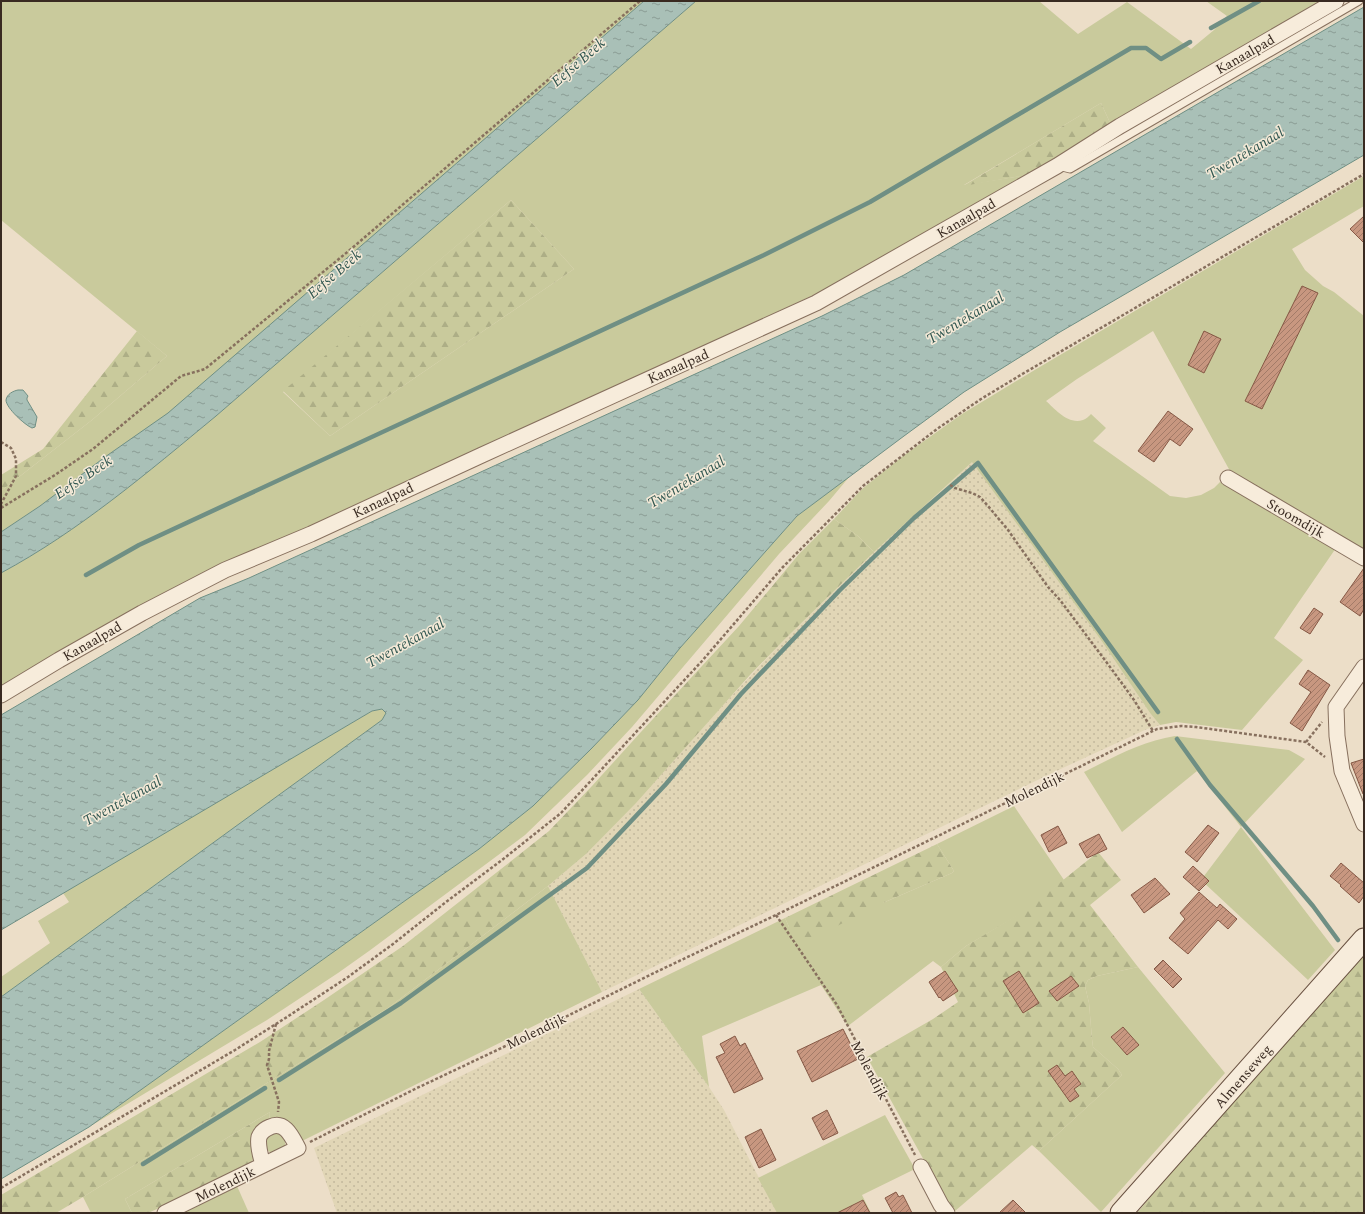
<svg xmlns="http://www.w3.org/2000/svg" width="1365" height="1214" font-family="Spectral,serif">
  <defs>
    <pattern id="farmland-dots" width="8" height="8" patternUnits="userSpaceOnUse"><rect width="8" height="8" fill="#e1d6b6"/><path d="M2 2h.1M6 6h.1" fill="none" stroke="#c2b89c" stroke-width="1.8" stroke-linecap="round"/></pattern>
    <pattern id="forest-firs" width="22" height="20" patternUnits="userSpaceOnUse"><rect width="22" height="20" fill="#c9ca9c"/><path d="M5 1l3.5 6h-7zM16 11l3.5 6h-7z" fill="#adae86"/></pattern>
    <pattern id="water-ripples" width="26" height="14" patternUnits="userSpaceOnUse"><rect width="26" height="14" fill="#a9c0b7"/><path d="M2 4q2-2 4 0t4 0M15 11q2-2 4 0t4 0" fill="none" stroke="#8b9c94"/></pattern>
    <pattern id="building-hatch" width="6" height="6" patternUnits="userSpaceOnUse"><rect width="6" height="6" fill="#c89780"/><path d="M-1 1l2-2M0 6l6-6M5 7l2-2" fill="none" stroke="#a37b68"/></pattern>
  </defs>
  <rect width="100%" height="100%" fill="#ecdec8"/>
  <g fill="url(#farmland-dots)">
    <path d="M 972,461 L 1103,643 L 1150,713 L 1160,725 L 1147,729 L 1052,773 L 602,992 L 548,886 L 586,854 L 659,777 L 710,719 L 785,639 L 874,552 Z"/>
    <path d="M 639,989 L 709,1087 L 724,1110 L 777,1213 L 337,1213 L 314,1148 Z"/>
  </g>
  <g fill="#c9ca9c" fill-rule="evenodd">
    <path d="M 1,1 L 644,1 L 168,414 L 105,457 L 40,506 L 1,532 L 1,491 L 92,420 L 167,356 L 1,220 Z"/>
    <path d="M 696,1 L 1039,1 L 1078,34 L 1127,2 L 1191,49 L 1214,30 L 1227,16 L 1206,1 L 1326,1 L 1112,127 L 1101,103 L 964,185 L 1033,174 L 837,284 L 564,411 L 530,425 L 471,454 L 377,496 L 196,577 L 165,592 L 119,621 L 1,688 L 1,573 C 79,531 147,473 216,416 ZM 511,200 L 574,269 L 330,436 L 283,392 Z"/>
    <path d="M 1364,176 L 1364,206 L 1292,249 L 1305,270 L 1323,286 L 1334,292 L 1364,316 L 1364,552 L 1230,471 L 1153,331 L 1077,379 L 1046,401 C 1055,409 1068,425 1083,420 C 1086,419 1089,416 1091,414 L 1106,428 L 1093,441 L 1170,496 L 1186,498 L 1201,495 L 1214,488 L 1220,482 L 1336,548 L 1274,638 L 1303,660 L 1242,730 L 1176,722 L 1160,725 L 1150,713 L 1103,643 L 972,462 L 874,552 L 858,536 L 834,519 L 862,489 L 903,456 L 962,414 L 1038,368 Z"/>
    <path d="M 850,476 L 829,501 L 779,554 L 632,727 L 587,775 L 525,835 L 369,951 L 338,973 L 267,1020 L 89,1127 L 406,900 L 479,849 L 533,806 L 591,749 L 638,700 L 680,648 L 797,516 Z"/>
    <path d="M 382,709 L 386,713 L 382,720 L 1,997 L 1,977 L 50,943 L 38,921 L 69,902 L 63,893 L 372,711 Z"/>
    <path d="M 1175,736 L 1289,750 L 1305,759 L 1241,827 L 1335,950 L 1308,980 L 1201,880 L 1241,827 L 1197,771 L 1122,832 L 1084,772 C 1114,757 1142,741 1175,736 Z"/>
    <path d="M 1014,806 L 1064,880 L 1027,910 L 966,946 L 941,967 L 933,961 L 848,1026 L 821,985 L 702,1036 L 709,1087 L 639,989 L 785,918 L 789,927 L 885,902 L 952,873 L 954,871 L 937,844 Z"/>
    <path d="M 548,886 L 602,992 L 298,1143 L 269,1122 L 270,1112 L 125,1199 L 132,1213 L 91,1213 L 83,1197 L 388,1008 Z"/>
    <path d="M 1138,967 L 1225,1073 L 1101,1212 L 1039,1151 L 1122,1075 L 1118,1069 L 1093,1047 L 1092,1039 L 1089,1003 L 1085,986 L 1088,980 L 1097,976 Z"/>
    <path d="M 885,1115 L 915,1169 L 862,1195 L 871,1213 L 777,1213 L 758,1178 Z"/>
    <path d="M 271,1133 L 279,1133 L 285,1138 L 285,1147 L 271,1153 C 265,1149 265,1146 265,1139 Z"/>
    <path d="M 237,1186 L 249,1213 L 180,1213 Z"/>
  </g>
  <g fill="url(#forest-firs)">
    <path d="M 1101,103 L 1112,127 L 1033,174 L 963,186 Z"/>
    <path d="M 511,200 L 574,269 L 330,436 L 283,391 Z"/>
    <path d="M 137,331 L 167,356 L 92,420 L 1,491 L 1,475 L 43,449 Z"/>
    <path d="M 834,519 L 858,536 L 874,552 L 785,639 L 750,675 L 636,803 L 586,854 L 548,886 L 388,1008 L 83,1197 L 56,1213 L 1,1213 L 1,1195 L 260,1042 L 324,1000 L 403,946 L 501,869 L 549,831 L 592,786 L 640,733 L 739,626 L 799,554 Z"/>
    <path d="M 937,844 L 954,871 L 952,873 L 885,902 L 801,944 L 789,927 L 785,918 Z"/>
    <path d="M 1098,852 L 1121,880 L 1090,905 L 1138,967 L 1097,976 L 1088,980 L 1085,986 L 1089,1003 L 1092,1039 L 1093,1047 L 1118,1069 L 1122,1075 L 1039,1151 L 1032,1145 L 955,1211 L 942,1193 L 867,1057 L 933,1019 L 958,1002 L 941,967 L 966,946 L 1027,909 Z"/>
    <path d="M 1364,949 L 1364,1213 L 1137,1213 L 1244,1086 Z"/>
    <path d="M 270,1112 L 269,1122 L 251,1164 L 243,1171 L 148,1213 L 132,1213 L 125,1199 Z"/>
  </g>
  <g fill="url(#water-ripples)" stroke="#6f8f84">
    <path d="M 644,1 L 696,1 L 216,416 C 147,473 79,531 1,573 L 1,532 L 40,506 L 105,457 L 168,413 Z"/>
    <path d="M 1364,7 L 1364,155 L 1060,332 L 964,392 L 904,436 L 797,516 L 680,648 L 638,700 L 591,749 L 533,806 L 479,849 L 406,900 L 89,1127 L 1,1179 L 1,997 L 382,720 L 386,713 L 382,709 L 372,711 L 1,930 L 1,715 L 200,598 L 249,578 L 822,316 L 904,275 Z"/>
    <path d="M 18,390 L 23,390 L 28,396 L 27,398 L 27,400 L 37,417 L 35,427 L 32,428 C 25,425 6,408 6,400 C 7,394 13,391 18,390 Z"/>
  </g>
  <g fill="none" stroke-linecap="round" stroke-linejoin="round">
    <g stroke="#6f8f84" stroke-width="4.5">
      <path d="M 1211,28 L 1259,1"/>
      <path d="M 86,575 L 139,545 L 764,255 L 870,202 L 1131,48 L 1146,48 L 1161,59 L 1190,42"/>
      <path d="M 1177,739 L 1210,785 L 1313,906 L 1338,940"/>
      <path d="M 279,1080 L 401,1003 L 587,868 L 666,784 L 741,694 L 840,590 L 914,518 L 978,463 L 1158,712"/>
      <path d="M 143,1164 L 265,1088"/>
    </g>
  </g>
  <g fill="url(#building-hatch)" stroke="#855845">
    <path d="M 1364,216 L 1364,243 L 1350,229 Z"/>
    <path d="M 1302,286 L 1318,293 L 1262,409 L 1245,401 Z"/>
    <path d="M 1204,331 L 1221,339 L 1204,373 L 1188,365 Z"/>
    <path d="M 1168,411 L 1193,429 L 1180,446 L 1170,439 L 1154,462 L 1138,451 Z"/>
    <path d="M 1364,568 L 1364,609 L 1360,616 L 1340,602 Z"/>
    <path d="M 1314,608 L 1323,614 L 1310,634 L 1300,628 Z"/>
    <path d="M 1308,670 L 1330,685 L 1302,731 L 1290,723 L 1311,692 L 1299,684 Z"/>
    <path d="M 1364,759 L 1364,794 L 1363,794 L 1351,763 Z"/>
    <path d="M 1208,825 L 1219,833 L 1197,862 L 1185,852 Z"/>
    <path d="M 1058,826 L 1067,843 L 1049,852 L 1041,835 Z"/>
    <path d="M 1099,834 L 1107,849 L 1087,858 L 1079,844 Z"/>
    <path d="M 1341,863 L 1364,883 L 1364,896 L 1359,903 L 1340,886 L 1341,885 L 1330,876 Z"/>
    <path d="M 1193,866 L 1209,881 L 1199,891 L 1183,877 Z"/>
    <path d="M 1155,878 L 1170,894 L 1144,913 L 1131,895 Z"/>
    <path d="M 1199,892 L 1217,908 L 1220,904 L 1237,919 L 1228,929 L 1218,920 L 1188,954 L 1169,938 L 1185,919 L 1180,913 Z"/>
    <path d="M 1163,960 L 1182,979 L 1173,988 L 1154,969 Z"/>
    <path d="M 945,971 L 958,991 L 943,1001 L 940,997 L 939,998 L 929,982 Z"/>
    <path d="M 1019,971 L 1039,1003 L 1023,1013 L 1003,981 Z"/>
    <path d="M 1071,976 L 1079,986 L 1057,1001 L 1049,991 Z"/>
    <path d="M 1123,1027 L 1139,1045 L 1127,1055 L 1111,1037 Z"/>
    <path d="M 843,1029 L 858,1059 L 812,1082 L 797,1051 Z"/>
    <path d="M 735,1036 L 740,1046 L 745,1043 L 763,1079 L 734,1093 L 716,1057 L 725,1053 L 720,1044 Z"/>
    <path d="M 1057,1065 L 1065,1076 L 1072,1071 L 1081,1084 L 1074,1089 L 1079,1096 L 1070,1102 L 1048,1071 Z"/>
    <path d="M 827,1110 L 838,1133 L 823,1140 L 812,1118 Z"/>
    <path d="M 761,1129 L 776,1160 L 759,1168 L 745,1137 Z"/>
    <path d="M 896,1192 L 899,1197 L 903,1195 L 912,1213 L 893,1213 L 885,1198 Z"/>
    <path d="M 863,1200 L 870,1213 L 837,1213 Z"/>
    <path d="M 1013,1200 L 1026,1213 L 999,1213 Z"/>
  </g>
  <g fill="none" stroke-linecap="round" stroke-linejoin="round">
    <g stroke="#87705e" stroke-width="9">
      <path id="service" d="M 1058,166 L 1070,169 L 1359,1"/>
    </g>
    <g stroke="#87705e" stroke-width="17">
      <g id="minor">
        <path d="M 1228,478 L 1364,558"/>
        <path d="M 1364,667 L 1336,707 L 1337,736 L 1342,771 L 1364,824"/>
        <path d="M 1,695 L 59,660 L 142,613 L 225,570 L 311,534 L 482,455 L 816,303 L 1057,166 L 1120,126 L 1336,1"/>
        <path d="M 921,1167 L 941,1205 L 947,1213"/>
        <path d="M 165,1213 L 298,1148 C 292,1137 285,1120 270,1127 C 265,1129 261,1132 259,1137 C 257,1146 261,1157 263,1165"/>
      </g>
    </g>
    <g stroke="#695141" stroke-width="23">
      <path id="secondary" d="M 1121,1213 L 1364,939"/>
    </g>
    <g stroke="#87705e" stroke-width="2.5" stroke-dasharray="3 2" stroke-linecap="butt">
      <path d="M 1,442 L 11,448 L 16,459 L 16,476 L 1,504"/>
      <path d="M 950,485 L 955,488 L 972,493 L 980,497 L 988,506 L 1008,530 L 1048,587 L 1060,600 L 1113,671 L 1134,700 L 1153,731"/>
      <path d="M 1,508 L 55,475 L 93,449 L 181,376 L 205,369 L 351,249 L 640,1"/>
      <path d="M 1306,742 L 1322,722"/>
      <path d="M 776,915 L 837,1005 L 915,1155"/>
      <path d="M 276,1024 L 269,1051 L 269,1059 L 267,1065 L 279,1102 L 278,1112"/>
      <path d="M 310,1142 L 415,1089 L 533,1033 L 654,973 L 776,915 L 1157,729 L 1181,726 L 1196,727 L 1306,742 L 1325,757"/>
      <path d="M 1,1188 L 235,1050 L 287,1017 L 348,977 L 393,944 L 446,902 L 502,860 L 561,813 L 702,661 L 782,568 L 863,486 L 937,429 L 981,399 L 1024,373 L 1364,174"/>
    </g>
    <use href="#service" stroke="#f7ecdb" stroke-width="7"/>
    <use href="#minor" stroke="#f7ecdb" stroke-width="15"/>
    <use href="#secondary" stroke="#f7ecdb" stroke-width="21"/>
  </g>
  <g text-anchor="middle" stroke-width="3" stroke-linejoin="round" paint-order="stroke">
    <g font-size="14" fill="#392a21" stroke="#f4e9d7">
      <text transform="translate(1245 54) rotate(-30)" y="5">Kanaalpad</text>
      <text transform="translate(966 218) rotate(-30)" y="5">Kanaalpad</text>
      <text transform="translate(678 366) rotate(-24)" y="5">Kanaalpad</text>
      <text transform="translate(383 500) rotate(-25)" y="5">Kanaalpad</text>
      <text transform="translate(1296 518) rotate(30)" y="5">Stoomdijk</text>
      <text transform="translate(92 641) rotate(-30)" y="5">Kanaalpad</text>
      <text transform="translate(1034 789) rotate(-26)" y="5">Molendijk</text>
      <text transform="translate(536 1031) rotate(-26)" y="5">Molendijk</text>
      <text transform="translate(870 1070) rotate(62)" y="5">Molendijk</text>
      <text transform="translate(1243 1076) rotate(-49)" y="5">Almenseweg</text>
      <text transform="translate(225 1184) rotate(-26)" y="5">Molendijk</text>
    </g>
    <g font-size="15" font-style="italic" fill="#315751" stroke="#f4e9d7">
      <text transform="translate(578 62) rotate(-41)" y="5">Eefse Beek</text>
      <text transform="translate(1245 153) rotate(-31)" y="5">Twentekanaal</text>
      <text transform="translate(334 274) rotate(-41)" y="5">Eefse Beek</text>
      <text transform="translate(965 318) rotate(-31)" y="5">Twentekanaal</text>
      <text transform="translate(83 477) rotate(-34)" y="5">Eefse Beek</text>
      <text transform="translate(686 482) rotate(-31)" y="5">Twentekanaal</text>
      <text transform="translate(405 643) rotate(-29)" y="5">Twentekanaal</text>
      <text transform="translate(122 801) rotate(-29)" y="5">Twentekanaal</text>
    </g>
  </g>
  <rect width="1365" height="1214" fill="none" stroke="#392a21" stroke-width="4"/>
</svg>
